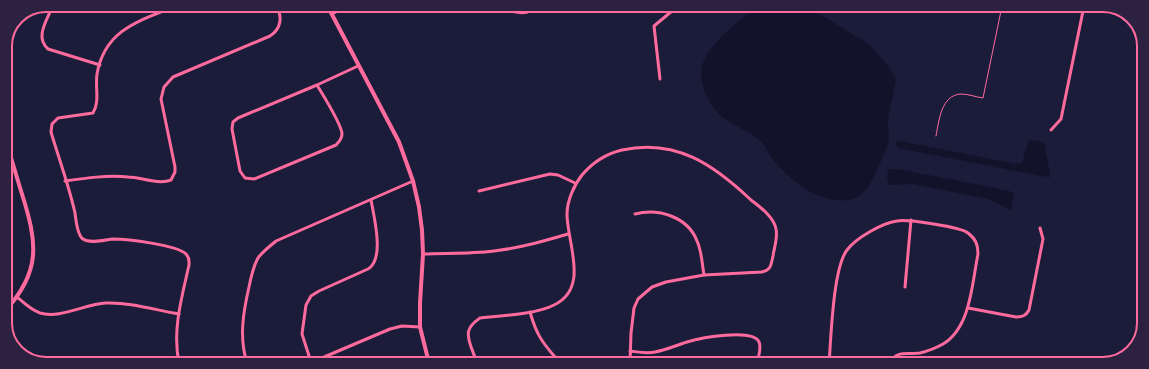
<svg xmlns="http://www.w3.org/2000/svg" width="1149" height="369" font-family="'Open Sans',sans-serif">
  <rect width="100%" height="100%" fill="#1b1b3a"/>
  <g fill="#12122b">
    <path d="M 760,6 L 800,6 L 823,16 L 868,44 L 886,63 L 896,79 C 894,93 889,109 888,123 C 888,129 889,134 889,139 C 888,146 883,155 881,161 C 871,185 862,206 832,199 C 821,197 811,194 802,187 C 791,178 779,168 771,157 C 767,151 765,144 759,140 C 749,132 736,126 725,119 C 713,111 702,91 701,75 C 699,50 740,19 760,6 Z"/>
    <path d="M 1029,140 L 1039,141 L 1047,146 L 1045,150 L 1051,177 L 1041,176 L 898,148 L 896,143 L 900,141 L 1016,164 L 1022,163 Z"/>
    <path d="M 888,169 L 903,170 L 1009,191 L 1014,193 L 1011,210 L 988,199 L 913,184 L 889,185 L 887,178 Z"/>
  </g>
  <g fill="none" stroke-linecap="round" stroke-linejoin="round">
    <g stroke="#ff6b9d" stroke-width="1">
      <path d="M 951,11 L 952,6"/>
      <path d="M 936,136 C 939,121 941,95 961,94 C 968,94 976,97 983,98 L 1002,6"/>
    </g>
    <g stroke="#ff6b9d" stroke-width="3">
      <path d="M 53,5 C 48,19 34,37 48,49 L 100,65"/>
      <path d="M 497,6 C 508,10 528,19 535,6"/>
      <path d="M 332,14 L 349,5"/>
      <path d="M 660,79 L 654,26 L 678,6"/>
      <path d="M 317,85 C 323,95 342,125 342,134 C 342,139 339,142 336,145 L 254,179 L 245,178 L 240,171 L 232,129 L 233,122 L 238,118 L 317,85 L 358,66"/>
      <path d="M 1051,130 L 1061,119 L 1084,6"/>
      <path d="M 65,181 C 86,178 107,175 128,177 C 141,177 158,185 171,180 L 175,172 L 175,167 L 161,99 L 164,87 L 173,77 L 270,36 C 281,29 283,17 276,5"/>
      <path d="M 479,191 L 550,174 L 558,175 L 575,183"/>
      <path d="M 635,214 C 659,208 688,217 697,241 C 702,252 702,264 704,275"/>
      <path d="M 423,254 C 447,253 470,254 494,251 C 520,248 544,241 568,234"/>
      <path d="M 905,287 L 911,220"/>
      <path d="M 17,297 C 24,303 31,310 40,313 C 60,319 85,304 106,303 C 130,302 155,310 179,314"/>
      <path d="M 968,308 L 1016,317 C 1022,317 1026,316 1029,310 L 1043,239 L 1040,228"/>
      <path d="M 530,312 C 536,333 541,341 555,357"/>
      <path d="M 630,351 C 638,352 647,354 655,352 C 666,350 677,345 687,342 C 700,338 753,328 759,342 C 762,348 758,357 757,364"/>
      <path d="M 311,362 L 302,334 L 306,305 L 311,296 L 319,291 L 368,269 C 385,259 374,217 371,200"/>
      <path d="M 179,363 C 172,330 182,297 189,265 C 189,261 190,258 186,254 C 177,245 127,239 113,239 C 105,240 90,244 83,239 C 77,235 76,220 75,213 C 69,186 59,159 51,132 L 52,124 L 58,118 L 93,113 C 100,102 95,87 97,74 C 105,28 142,20 179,5"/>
      <path d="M 247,363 C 239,338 243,313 249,287 C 251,277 253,267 258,258 C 263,251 269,247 276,241 L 413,181"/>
      <path d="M 310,363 L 390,329 L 402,326 L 420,327"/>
      <path d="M 478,363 C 474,356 466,337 469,330 C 471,324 476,321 480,318 C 500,316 537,314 554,305 C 590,288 567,243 567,214 C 567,201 574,185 582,175 C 593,162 605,154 622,150 C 676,138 714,165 751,200 C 760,207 774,217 776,229 C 778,238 774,248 773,256 C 771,265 771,270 762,272 L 704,275 L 666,282 L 652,287 L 638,299 L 634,308 L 631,333 L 630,363"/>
      <path d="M 829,364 C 831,338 833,268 847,250 C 856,238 882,223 897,221 C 907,219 961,227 968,233 C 976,239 978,245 978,254 C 972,283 971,327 943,344 C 936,348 928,351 920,353 C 910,355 894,349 891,364"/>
    </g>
    <g stroke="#ff6b9d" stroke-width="4">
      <path d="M 327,5 L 399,142 L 413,181 L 419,207 L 422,230 L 423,254 L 420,303 L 420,327 L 429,363"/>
      <path d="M 5,138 C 11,157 16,175 22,194 C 37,242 42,271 5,311"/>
    </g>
  </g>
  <path d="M0 0H1149V369H0ZM46 12H1103A34 34 0 0 1 1137 46V323A34 34 0 0 1 1103 357H46A34 34 0 0 1 12 323V46A34 34 0 0 1 46 12Z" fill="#2d2142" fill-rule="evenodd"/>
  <path fill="none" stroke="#ff6b9d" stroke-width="2" d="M46 12H1103A34 34 0 0 1 1137 46V323A34 34 0 0 1 1103 357H46A34 34 0 0 1 12 323V46A34 34 0 0 1 46 12Z"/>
</svg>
